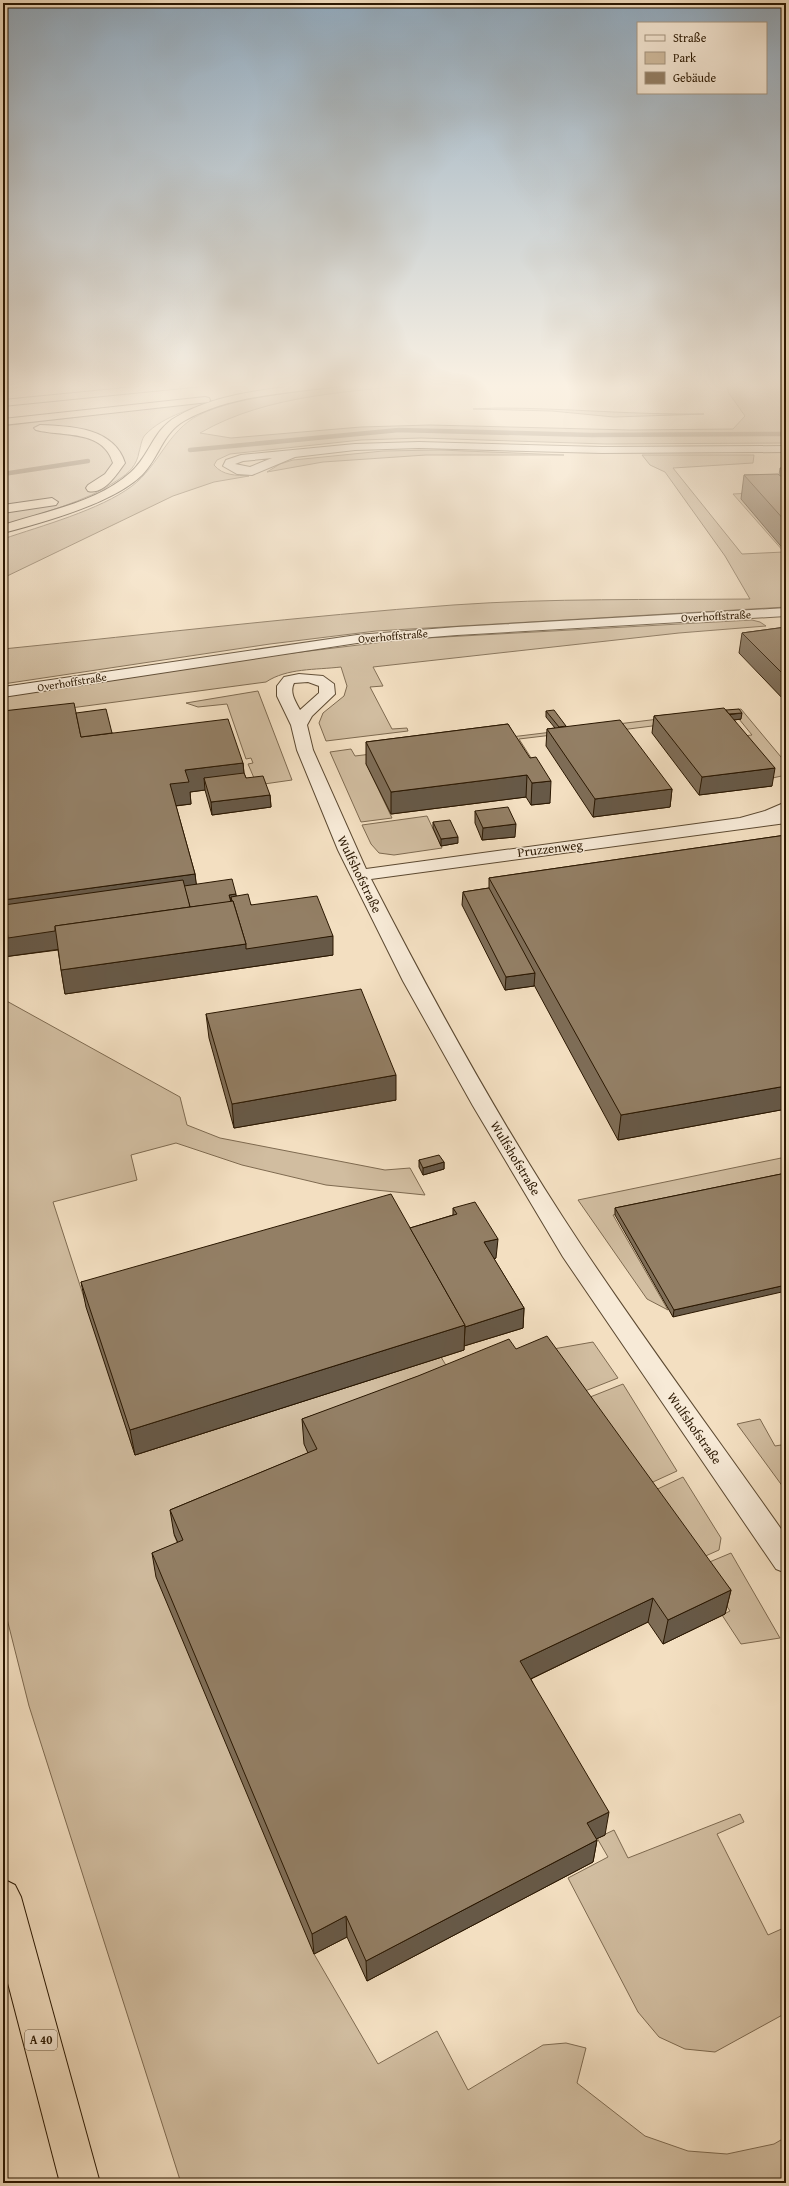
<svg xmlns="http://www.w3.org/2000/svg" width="789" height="2186" font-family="'Gentium Book Plus',serif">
  <rect width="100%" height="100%" fill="#f3dfc1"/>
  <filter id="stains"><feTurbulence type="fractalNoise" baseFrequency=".005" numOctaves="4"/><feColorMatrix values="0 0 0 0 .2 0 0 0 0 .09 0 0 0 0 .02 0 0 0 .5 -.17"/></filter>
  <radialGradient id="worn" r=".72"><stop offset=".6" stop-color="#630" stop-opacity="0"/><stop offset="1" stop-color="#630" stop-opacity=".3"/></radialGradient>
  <g fill="#d1bda0" stroke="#7e6a50">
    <path d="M 3,383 L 63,383 L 3,389 Z"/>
    <path d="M 368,383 L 432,383 C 355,392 269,393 200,433 L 231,438 L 361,427 L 430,425 L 630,430 L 733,429 L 745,416 L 728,392 L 727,386 L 737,383 L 786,383 L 786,443 L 606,444 L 421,438 L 361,440 L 230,454 L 217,460 L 214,465 C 223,476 236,475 249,476 L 214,482 L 173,496 L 3,578 L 3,539 C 41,526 100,510 132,486 C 159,466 167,431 199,415 C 242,394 319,390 368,383 Z"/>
    <path d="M 219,400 C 195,408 164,415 145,435 C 141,440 141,446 139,452 C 137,465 129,473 118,480 C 85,503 41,512 3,527 L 3,426 Z"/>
    <path d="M 497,408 C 566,408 634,415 704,414 L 614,417 L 552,411 L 473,409 Z"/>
    <path d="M 440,450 L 564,455 L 426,455 L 323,462 L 267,472 L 280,464 L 293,460 L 383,451 Z"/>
    <path d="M 642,455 L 754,455 L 753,463 L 673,468 L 742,554 L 784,552 L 733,494 L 786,491 L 786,607 L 376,631 L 270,644 L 3,684 L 3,649 C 153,634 303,616 453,605 C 552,598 651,600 750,599 L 725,556 L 665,472 L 650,465 Z"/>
    <path d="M 752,620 L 760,622 L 766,626 L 679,633 L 373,667 L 383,686 L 370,687 L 392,729 L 407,728 L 408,731 L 326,741 L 319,723 L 323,713 L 344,696 L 347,686 L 341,667 C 315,670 287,668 266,682 L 3,717 L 3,685 L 7,696 L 268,656 L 408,639 Z"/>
    <path d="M 258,691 L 292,780 L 257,785 L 248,764 L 253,763 L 251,758 L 246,759 L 227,704 L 198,707 L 186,703 Z"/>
    <path d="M 741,709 L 786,763 L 786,775 L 768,779 L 733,737 L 752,735 L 739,719 L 741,719 L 738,715 L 613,731 L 611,728 L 519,739 L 542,775 L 508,746 L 366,763 L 392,818 L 361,822 L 330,752 L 351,749 L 355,756 Z"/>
    <path d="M 427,816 L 442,848 L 394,855 L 379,853 L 371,844 L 362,825 Z"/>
    <path d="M 3,999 L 180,1097 L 187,1125 L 220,1138 L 385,1170 L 410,1168 L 425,1195 L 326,1185 L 242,1165 L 176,1143 L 131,1155 L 137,1180 L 53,1202 L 135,1455 L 441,1357 L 447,1367 L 407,1380 L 418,1401 L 318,1474 L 174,1535 L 187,1565 L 314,1954 L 378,2064 L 437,2031 L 468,2090 L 543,2045 L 566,2043 L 586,2048 L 577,2083 L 645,2136 L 688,2151 L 727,2154 L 774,2144 L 786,2137 L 786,2183 L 181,2183 L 29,1706 L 3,1603 Z"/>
    <path d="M 786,1157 L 786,1178 L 613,1215 L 668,1310 L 647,1299 L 578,1200 Z"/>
    <path d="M 593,1342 L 618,1378 L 585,1391 L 542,1351 Z"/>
    <path d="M 623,1384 L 677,1471 L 642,1487 L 580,1401 Z"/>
    <path d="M 760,1419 L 775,1446 L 781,1445 L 786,1454 L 786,1491 L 737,1424 Z"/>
    <path d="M 683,1477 L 721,1538 L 719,1550 L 701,1558 L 647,1494 Z"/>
    <path d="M 731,1553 L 780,1638 L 741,1644 L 722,1615 L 730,1611 L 700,1566 Z"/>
    <path d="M 740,1814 L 744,1822 L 717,1834 L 768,1935 L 786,1927 L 786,2013 L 715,2052 L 685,2049 L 659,2037 L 638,2012 L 568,1878 L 608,1857 L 597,1838 L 614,1830 L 628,1858 Z"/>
  </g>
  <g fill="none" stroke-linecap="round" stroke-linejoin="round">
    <g stroke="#7a664d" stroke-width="4.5">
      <path d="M 190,450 L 399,430 L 592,435 L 786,434"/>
      <path d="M 3,474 L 88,461"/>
    </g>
    <g stroke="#5c4931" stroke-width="2">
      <g id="street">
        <path d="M 419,442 L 602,447 L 786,446 L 786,452 L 602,453 L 419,448 L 355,450 L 295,457 L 252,475 L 237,474 L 223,466 L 226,460 L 241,455 L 355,444 ZM 272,458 L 250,467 L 235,464 L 243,461 Z"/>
        <path d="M 786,608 L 786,616 L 457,635 L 357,643 L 3,697 L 3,687 L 357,635 L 457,627 Z"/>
        <path d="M 299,674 L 323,676 L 334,684 L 335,694 L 312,716 L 307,725 L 313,750 L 366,869 L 740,818 L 765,811 L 786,802 L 786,823 L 371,879 C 435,1004 503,1128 581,1245 C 647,1344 718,1439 786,1536 L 786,1573 L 776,1569 L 563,1257 L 473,1106 L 403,981 L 338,850 L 297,750 L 291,725 L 277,696 L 277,686 L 284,677 ZM 308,682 L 319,686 L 319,693 L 300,710 C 296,702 289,693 294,683 Z"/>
      </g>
    </g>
    <g stroke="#2a1701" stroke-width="2">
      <g id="highway">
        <path d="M 176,383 L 208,383 L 203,386 L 3,406 L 3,400 Z"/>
        <path d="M 320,383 L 345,383 L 340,386 C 289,393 229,395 184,421 C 162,434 159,458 142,475 C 114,503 42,523 3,533 L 3,525 C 45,511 97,503 131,472 C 150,455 153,430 176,417 C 218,392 273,389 320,383 Z"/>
        <path d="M 205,397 L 209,398 L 210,400 L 209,402 L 3,425 L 3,419 Z"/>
        <path d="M 40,425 C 72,426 114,428 125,463 C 117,474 104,495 88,491 L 86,488 L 88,485 L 105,474 L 113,463 C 103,429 63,437 36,430 L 34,428 Z"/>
        <path d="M 52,498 L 58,502 L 56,505 L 3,513 L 3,505 Z"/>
        <path d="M 3,1879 L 15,1885 L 21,1897 L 100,2183 L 60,2183 L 3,1964 Z"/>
      </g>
    </g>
    <use href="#street" fill="#f7ead7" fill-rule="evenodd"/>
    <use href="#highway" fill="#f3dfc1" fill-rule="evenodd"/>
  </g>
  <g fill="#7e6d57" stroke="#2a1701">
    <path d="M 780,468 L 786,468 L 786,551 L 785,551 L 741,499 L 744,475 L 779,475 Z"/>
    <path d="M 786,627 L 786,702 L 739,653 L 742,633 Z"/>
    <path d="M 726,710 L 741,719 L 734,720 L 772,786 L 699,795 L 652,733 L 654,716 Z"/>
    <path d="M 3,711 L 76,713 L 112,733 L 243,763 L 244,773 L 246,778 L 270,795 L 271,807 L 212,815 L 205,790 L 190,792 L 191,804 L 176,806 L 195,874 L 196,884 L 237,896 L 333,955 L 65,994 L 58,950 L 3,957 Z"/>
    <path d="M 546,711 L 566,726 L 566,727 L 672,789 L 670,807 L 593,817 L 546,746 L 547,729 L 555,728 L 546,717 Z"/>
    <path d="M 508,724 L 550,803 L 531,805 L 526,797 L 391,814 L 366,764 L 366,742 Z"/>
    <path d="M 784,744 L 786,744 L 786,753 L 783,750 Z"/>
    <path d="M 475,811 L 515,837 L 482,840 L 475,823 Z"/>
    <path d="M 433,822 L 458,843 L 441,846 L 433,828 Z"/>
    <path d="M 786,835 L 786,1109 L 618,1140 L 534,985 L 534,986 L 505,990 L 462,905 L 463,892 L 489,888 L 489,878 Z"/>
    <path d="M 206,1014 L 396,1100 L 234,1128 L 209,1038 Z"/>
    <path d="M 419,1160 L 444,1162 L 444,1169 L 423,1175 L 419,1167 Z"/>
    <path d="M 786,1173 L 673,1317 L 615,1215 L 615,1208 Z"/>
    <path d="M 453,1208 L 496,1258 L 494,1259 L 524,1308 L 523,1328 L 464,1346 L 464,1350 L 135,1455 L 86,1307 L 81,1282 L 410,1228 L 453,1215 Z"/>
    <path d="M 516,1349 L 731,1590 L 725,1614 L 663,1644 L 648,1622 L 531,1679 L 605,1835 L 596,1839 L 597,1840 L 593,1862 L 367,1981 L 347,1937 L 314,1954 L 156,1577 L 152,1553 L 178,1543 L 174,1534 L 170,1510 L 308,1453 L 304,1444 L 302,1419 Z"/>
  </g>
  <g fill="#675947" stroke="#2a1701">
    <path d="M 742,713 L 741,719 L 726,721 L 727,715 Z"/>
    <path d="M 243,763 L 245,785 L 204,778 L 205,790 L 190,792 L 191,804 L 173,806 L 170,784 L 185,770 Z"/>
    <path d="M 775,768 L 772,786 L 699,795 L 702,777 Z"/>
    <path d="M 527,775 L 526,797 L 391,814 L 391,792 Z"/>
    <path d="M 551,781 L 550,803 L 531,805 L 532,783 Z"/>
    <path d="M 672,789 L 670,807 L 593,817 L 595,799 Z"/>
    <path d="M 270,795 L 271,807 L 212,815 L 211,802 Z"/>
    <path d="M 516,824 L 515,837 L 482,840 L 483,828 Z"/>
    <path d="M 458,837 L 458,843 L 441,846 L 441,839 Z"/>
    <path d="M 195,874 L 198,897 L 191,912 L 235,925 L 3,957 L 3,900 Z"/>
    <path d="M 236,894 L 237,907 L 231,897 L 232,908 L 229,895 Z"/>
    <path d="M 333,936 L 333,955 L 65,994 L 61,970 L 246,944 Z"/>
    <path d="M 535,973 L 534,986 L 505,990 L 506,977 Z"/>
    <path d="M 396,1075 L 396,1100 L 234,1128 L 232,1104 Z"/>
    <path d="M 786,1086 L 786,1109 L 618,1140 L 621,1115 Z"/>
    <path d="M 444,1162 L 444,1169 L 423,1175 L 423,1168 Z"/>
    <path d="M 498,1239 L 496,1258 L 483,1262 L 484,1242 Z"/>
    <path d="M 786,1285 L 786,1291 L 673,1317 L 674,1310 Z"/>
    <path d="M 524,1308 L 523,1328 L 464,1346 L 465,1327 Z"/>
    <path d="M 465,1325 L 464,1350 L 135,1455 L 130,1430 Z"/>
    <path d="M 731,1590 L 725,1614 L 663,1644 L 668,1620 Z"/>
    <path d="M 653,1598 L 648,1622 L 518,1685 L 520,1661 Z"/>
    <path d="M 609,1812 L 605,1835 L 583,1845 L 587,1823 Z"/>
    <path d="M 597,1840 L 593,1862 L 367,1981 L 366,1961 Z"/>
    <path d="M 346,1916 L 347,1937 L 314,1954 L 312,1934 Z"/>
  </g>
  <g fill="#937f65" stroke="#2a1701">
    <path d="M 780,468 L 786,468 L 786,475 Z"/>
    <path d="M 778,474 L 780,476 L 786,475 L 786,522 L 744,475 Z"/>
    <path d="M 786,627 L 786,677 L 742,633 Z"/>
    <path d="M 74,703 L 81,737 L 228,719 L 243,763 L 185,770 L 189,782 L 170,784 L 195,874 L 3,900 L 7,933 L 3,933 L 3,711 Z"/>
    <path d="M 724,708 L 775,768 L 702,777 L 654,716 Z"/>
    <path d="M 106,709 L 112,733 L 81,737 L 76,713 Z"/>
    <path d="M 739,709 L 742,713 L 729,714 L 726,710 Z"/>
    <path d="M 554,710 L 566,726 L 559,727 L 546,711 Z"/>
    <path d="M 620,720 L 672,789 L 595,799 L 547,729 Z"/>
    <path d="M 508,724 L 530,758 L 536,757 L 551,781 L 532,783 L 527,775 L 391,792 L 366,742 Z"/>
    <path d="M 244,773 L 246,778 L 263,776 L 270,795 L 211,802 L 204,778 Z"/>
    <path d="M 508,807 L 516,824 L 483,828 L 475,811 Z"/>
    <path d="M 450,820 L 458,837 L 441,839 L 433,822 Z"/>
    <path d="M 786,835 L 786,1086 L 621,1115 L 489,878 Z"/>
    <path d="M 232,879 L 236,894 L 229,895 L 231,902 L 190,907 L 184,886 Z"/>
    <path d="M 183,880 L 190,907 L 55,926 L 55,931 L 8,938 L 4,905 Z"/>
    <path d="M 489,888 L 535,973 L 506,977 L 463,892 Z"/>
    <path d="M 248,894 L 251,905 L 317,896 L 333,936 L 246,949 L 246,944 L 233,901 L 232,901 L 231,897 Z"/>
    <path d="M 233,901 L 246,944 L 61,970 L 55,926 Z"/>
    <path d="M 361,989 L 396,1075 L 232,1104 L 206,1014 Z"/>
    <path d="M 439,1155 L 444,1162 L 423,1168 L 419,1160 Z"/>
    <path d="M 786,1173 L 786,1285 L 674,1310 L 615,1208 Z"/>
    <path d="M 391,1194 L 465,1325 L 130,1430 L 81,1282 Z"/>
    <path d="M 475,1202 L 498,1239 L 484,1242 L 524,1308 L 465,1327 L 465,1325 L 410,1228 L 457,1214 L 453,1208 Z"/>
    <path d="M 547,1336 L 731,1590 L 668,1620 L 653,1598 L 520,1661 L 609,1812 L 587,1823 L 597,1840 L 366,1961 L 346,1916 L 312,1934 L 152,1553 L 183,1540 L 170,1510 L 317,1449 L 302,1419 L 418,1376 L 509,1339 L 516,1349 Z"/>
  </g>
  <linearGradient id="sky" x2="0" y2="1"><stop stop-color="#91aabe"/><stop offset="0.56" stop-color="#faf1e3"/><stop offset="1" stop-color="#faf1e3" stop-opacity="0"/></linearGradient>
  <rect width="789" height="689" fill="url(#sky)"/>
  <g text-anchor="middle" stroke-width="3" stroke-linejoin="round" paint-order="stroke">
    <g font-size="11" fill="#2a1701" stroke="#f7ead7">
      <text transform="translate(716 616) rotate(-3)" y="4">Overhoffstraße</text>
      <text transform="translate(393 636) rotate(-5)" y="4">Overhoffstraße</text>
      <text transform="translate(72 682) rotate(-9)" y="4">Overhoffstraße</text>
    </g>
    <rect fill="#f7ead7" stroke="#685641" stroke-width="1" x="25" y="2030" width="32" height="20" rx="3"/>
    <g font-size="12" font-weight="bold" fill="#2a1701">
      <text x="41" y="2044">A 40</text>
    </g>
    <g font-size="13" fill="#2a1701" stroke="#f7ead7">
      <text transform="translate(550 848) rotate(-7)" y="5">Pruzzenweg</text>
      <text transform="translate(360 874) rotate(64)" y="5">Wulfshofstraße</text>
      <text transform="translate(516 1158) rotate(59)" y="5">Wulfshofstraße</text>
      <text transform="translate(695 1428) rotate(55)" y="5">Wulfshofstraße</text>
    </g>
  </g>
  <rect width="789" height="2186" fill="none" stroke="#f3dfc1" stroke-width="16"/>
  <rect x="4" y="4" width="781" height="2178" fill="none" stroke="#2a1701" stroke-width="2"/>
  <rect x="8" y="8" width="773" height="2170" fill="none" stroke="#2a1701"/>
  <rect x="637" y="22" width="130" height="72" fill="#f7ead7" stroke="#a59681"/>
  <rect x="645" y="35" width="20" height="6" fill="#f7ead7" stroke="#a59681"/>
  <text x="673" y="42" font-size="12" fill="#2a1701">Straße</text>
  <rect x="645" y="52" width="20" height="12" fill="#d1bda0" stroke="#a59681"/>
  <text x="673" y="62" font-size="12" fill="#2a1701">Park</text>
  <rect x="645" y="72" width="20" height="12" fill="#937f65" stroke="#a59681"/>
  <text x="673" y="82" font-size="12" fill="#2a1701">Gebäude</text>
  <rect width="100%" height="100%" filter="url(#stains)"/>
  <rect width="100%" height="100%" fill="url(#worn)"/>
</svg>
